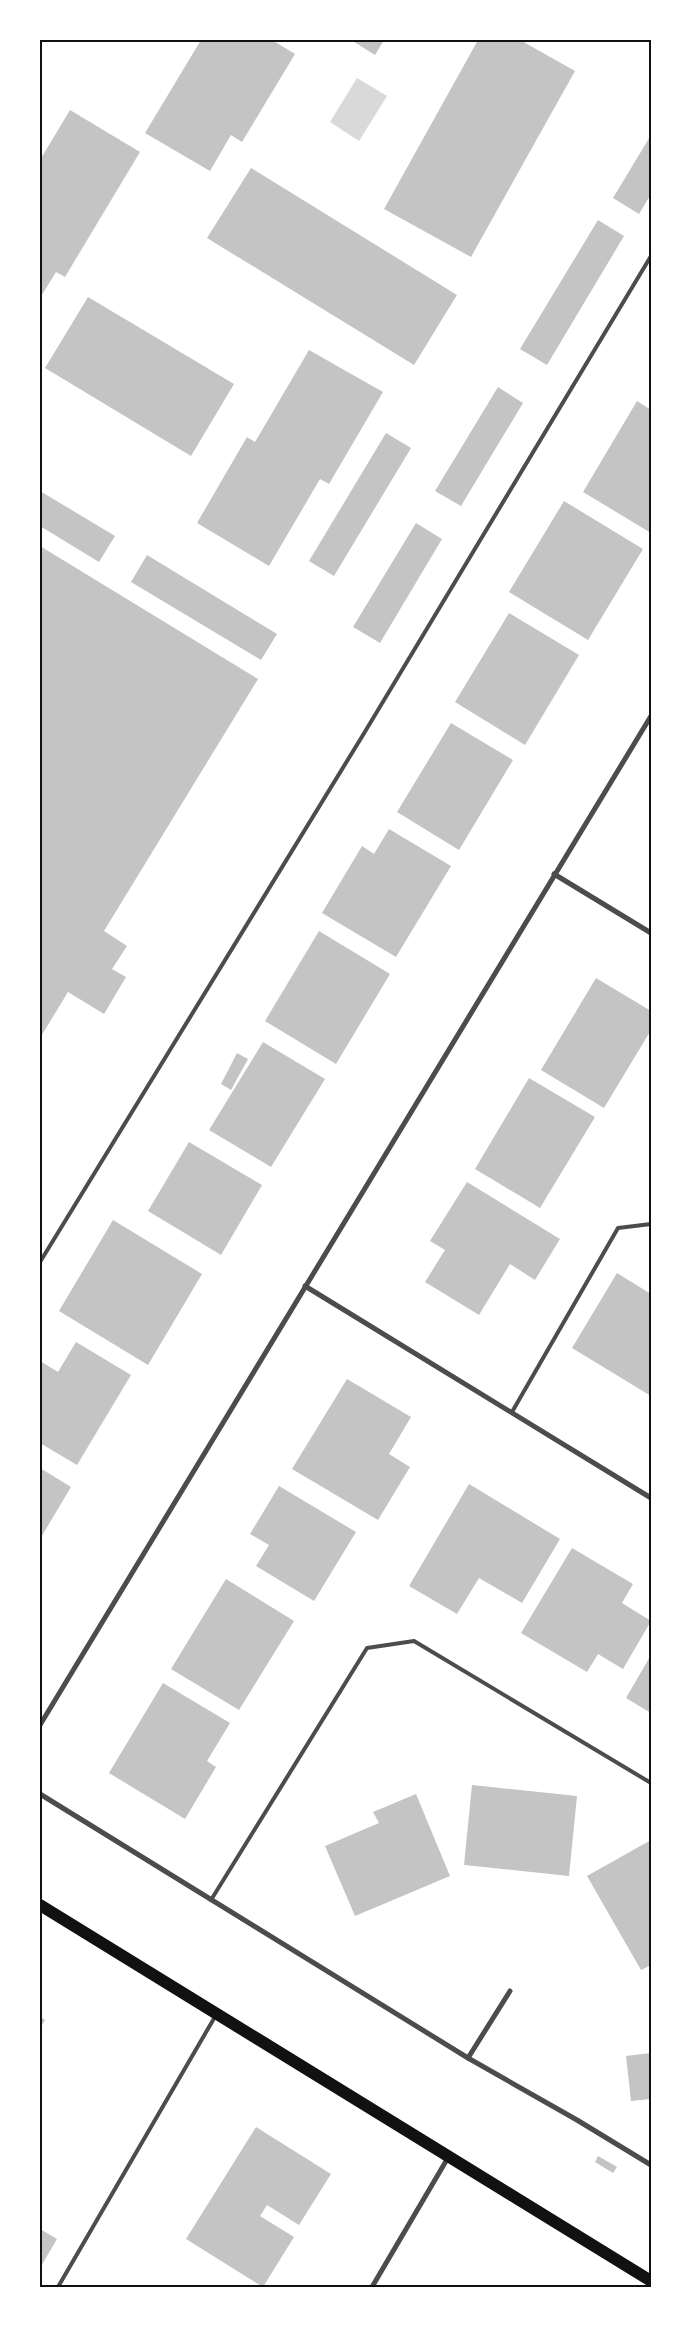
<svg xmlns="http://www.w3.org/2000/svg" width="691" height="2327" font-family="'Noto Serif',serif">
  <rect width="100%" height="100%" fill="#fff"/>
  <path fill="#d9d9d9" d="M 357,78 L 387,96 L 359,141 L 330,122 Z"/>
  <g fill="#c4c4c4">
    <path d="M 201,40 L 272,40 L 295,54 L 242,142 L 231,135 L 210,171 L 145,133 Z"/>
    <path d="M 351,40 L 384,40 L 375,55 Z"/>
    <path d="M 478,40 L 520,40 L 575,71 L 471,257 L 384,209 Z"/>
    <path d="M 70,110 L 140,152 L 65,277 L 56,272 L 40,298 L 40,160 Z"/>
    <path d="M 651,135 L 651,194 L 639,214 L 613,198 Z"/>
    <path d="M 251,168 L 457,295 L 414,365 L 207,238 Z"/>
    <path d="M 598,220 L 624,236 L 547,365 L 520,349 Z"/>
    <path d="M 88,297 L 234,384 L 191,456 L 45,368 Z"/>
    <path d="M 309,350 L 383,392 L 329,484 L 320,479 L 269,566 L 197,523 L 247,437 L 255,442 Z"/>
    <path d="M 498,387 L 523,403 L 461,506 L 435,491 Z"/>
    <path d="M 637,401 L 651,410 L 651,533 L 583,492 Z"/>
    <path d="M 386,433 L 411,448 L 334,576 L 309,561 Z"/>
    <path d="M 40,491 L 115,536 L 99,562 L 40,526 Z"/>
    <path d="M 564,501 L 643,549 L 588,640 L 509,592 Z"/>
    <path d="M 416,523 L 442,539 L 380,643 L 353,627 Z"/>
    <path d="M 40,546 L 258,679 L 104,931 L 127,946 L 112,969 L 126,977 L 104,1014 L 68,992 L 40,1038 Z"/>
    <path d="M 147,555 L 277,634 L 261,660 L 131,582 Z"/>
    <path d="M 509,613 L 579,655 L 525,745 L 455,702 Z"/>
    <path d="M 451,723 L 513,760 L 459,850 L 397,812 Z"/>
    <path d="M 389,829 L 451,866 L 396,957 L 322,913 L 362,846 L 374,854 Z"/>
    <path d="M 319,931 L 390,974 L 336,1064 L 265,1021 Z"/>
    <path d="M 596,978 L 651,1011 L 651,1030 L 604,1108 L 541,1070 Z"/>
    <path d="M 263,1042 L 325,1079 L 271,1167 L 209,1130 Z"/>
    <path d="M 237,1053 L 248,1059 L 231,1090 L 221,1084 Z"/>
    <path d="M 529,1078 L 595,1117 L 540,1208 L 475,1169 Z"/>
    <path d="M 189,1142 L 262,1185 L 221,1255 L 148,1211 Z"/>
    <path d="M 467,1182 L 560,1239 L 535,1280 L 510,1264 L 479,1315 L 425,1282 L 445,1250 L 430,1241 Z"/>
    <path d="M 113,1220 L 202,1274 L 148,1365 L 59,1311 Z"/>
    <path d="M 617,1273 L 651,1294 L 651,1396 L 572,1348 Z"/>
    <path d="M 76,1342 L 131,1375 L 77,1465 L 40,1443 L 40,1361 L 58,1372 Z"/>
    <path d="M 347,1379 L 411,1417 L 389,1454 L 410,1467 L 378,1520 L 292,1469 Z"/>
    <path d="M 40,1468 L 71,1487 L 40,1539 Z"/>
    <path d="M 469,1484 L 560,1539 L 522,1603 L 479,1578 L 457,1614 L 409,1586 Z"/>
    <path d="M 279,1486 L 356,1532 L 314,1601 L 256,1566 L 269,1545 L 250,1534 Z"/>
    <path d="M 572,1548 L 633,1584 L 622,1603 L 651,1621 L 623,1669 L 598,1654 L 587,1672 L 521,1633 Z"/>
    <path d="M 226,1579 L 294,1621 L 239,1710 L 171,1669 Z"/>
    <path d="M 651,1655 L 651,1713 L 626,1698 Z"/>
    <path d="M 163,1683 L 230,1723 L 207,1761 L 216,1767 L 185,1819 L 109,1773 Z"/>
    <path d="M 472,1785 L 577,1796 L 569,1876 L 464,1865 Z"/>
    <path d="M 416,1794 L 450,1876 L 355,1916 L 325,1846 L 379,1823 L 373,1812 Z"/>
    <path d="M 651,1840 L 651,1965 L 641,1970 L 587,1876 Z"/>
    <path d="M 40,2017 L 45,2020 L 40,2028 Z"/>
    <path d="M 651,2053 L 651,2099 L 631,2101 L 626,2056 Z"/>
    <path d="M 256,2127 L 331,2174 L 299,2225 L 267,2205 L 260,2216 L 294,2237 L 263,2287 L 186,2239 Z"/>
    <path d="M 598,2156 L 617,2167 L 613,2173 L 595,2162 Z"/>
    <path d="M 40,2229 L 57,2239 L 40,2268 Z"/>
  </g>
  <g fill="none" stroke-linecap="round" stroke-linejoin="round">
    <g stroke="#4c4c4c" stroke-width="4">
      <path d="M 40,1262 L 363,735 L 651,256"/>
      <path d="M 512,1412 L 618,1228 L 651,1224"/>
      <path d="M 211,1900 L 367,1648 L 414,1641 L 651,1783"/>
      <path d="M 58,2287 L 216,2015"/>
    </g>
    <g stroke="#4c4c4c" stroke-width="5">
      <path d="M 554,874 L 651,933"/>
      <path d="M 305,1286 L 651,1498"/>
      <path d="M 40,1725 L 651,716"/>
      <path d="M 40,1794 L 468,2058 L 577,2120 L 651,2165"/>
      <path d="M 468,2058 L 510,1991"/>
      <path d="M 372,2287 L 449,2156"/>
    </g>
    <path stroke="#111" stroke-width="12" d="M 40,1905 L 651,2281"/>
  </g>
  <rect width="691" height="2327" fill="none" stroke="#ffffff" stroke-width="82"/>
  <rect x="41" y="41" width="609" height="2245" fill="none" stroke="#111" stroke-width="2"/>
</svg>
